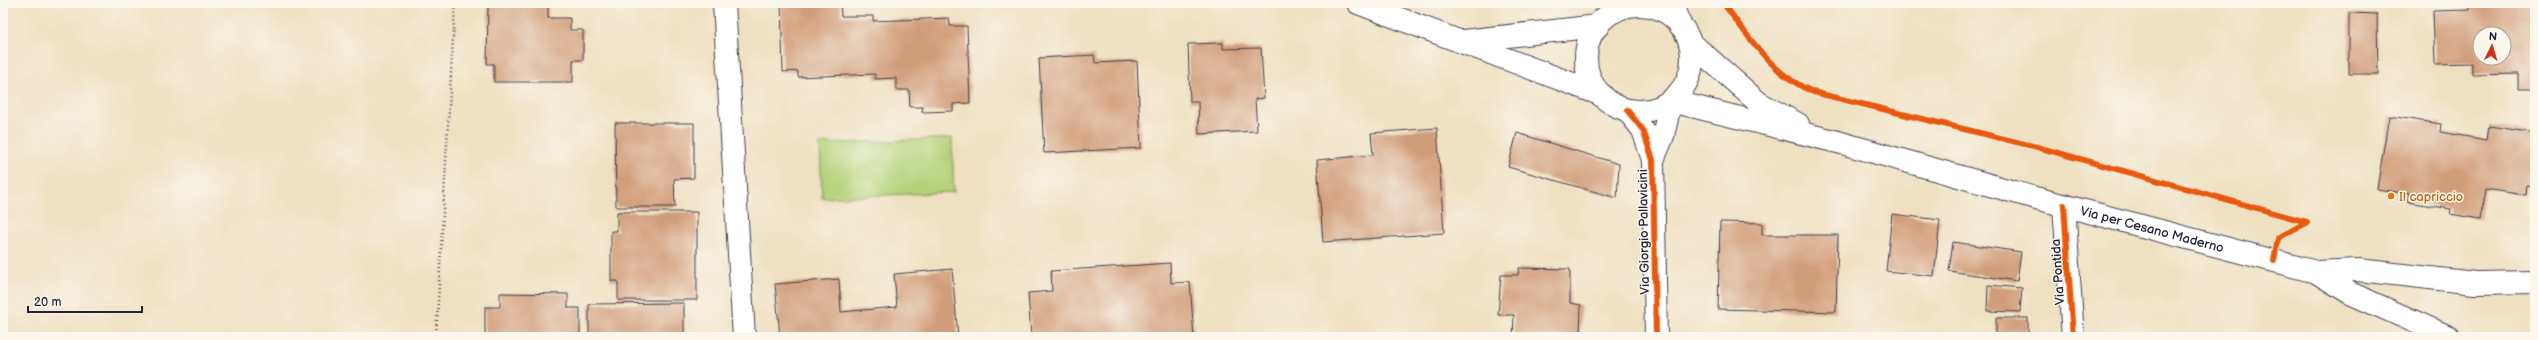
<svg xmlns="http://www.w3.org/2000/svg" width="2538" height="340" font-family="'Balsamiq Sans',sans-serif">
  <rect width="100%" height="100%" fill="#fbf7ec"/>
  <filter id="ink" filterUnits="userSpaceOnUse"><feTurbulence type="fractalNoise" baseFrequency=".025" numOctaves="2"/><feDisplacementMap in="SourceGraphic" scale="8" xChannelSelector="R" yChannelSelector="G"/><feConvolveMatrix kernelMatrix="1 2 1 2 8 2 1 2 1" color-interpolation-filters="sRGB"/></filter>
  <filter id="wash" filterUnits="userSpaceOnUse"><feTurbulence type="fractalNoise" baseFrequency=".012" numOctaves="4" result="noise"/><feDisplacementMap in="SourceGraphic" scale="16" xChannelSelector="R" yChannelSelector="G"/><feGaussianBlur stdDeviation="0.9" result="paint"/><feColorMatrix in="noise" values="0 0 0 0 0 0 0 0 0 0 0 0 0 0 0 0 0 1.4 0 .05"/><feComposite in="paint" operator="in"/></filter>
  <g filter="url(#wash)">
    <rect width="100%" height="100%" fill="#eee0c0"/>
    <path fill="#b3d177" stroke="#6a7a59" d="M 952,138 L 954,192 L 822,198 L 820,144 Z"/>
    <g id="blocks">
      <g fill="#d19e7c" fill-rule="evenodd">
        <path d="M 488,3 L 548,3 L 548,18 L 570,18 L 570,30 L 583,30 L 583,60 L 573,60 L 573,82 L 494,82 L 494,64 L 487,64 Z"/>
        <path d="M 781,3 L 840,3 L 841,16 L 873,16 L 873,21 L 949,18 L 950,26 L 967,26 L 970,103 L 953,104 L 953,111 L 922,112 L 923,107 L 910,107 L 909,90 L 896,90 L 896,78 L 875,79 L 875,74 L 798,77 L 798,71 L 783,72 Z"/>
        <path d="M 2378,3 L 2418,3 L 2418,4 L 2378,7 Z"/>
        <path d="M 2470,3 L 2535,3 L 2535,89 L 2518,89 L 2518,74 L 2472,75 L 2472,63 L 2435,64 L 2433,11 L 2470,10 ZM 2480,34 L 2504,34 L 2504,58 L 2480,58 Z"/>
        <path d="M 2349,13 L 2377,14 L 2378,74 L 2349,74 Z"/>
        <path d="M 1223,43 L 1223,49 L 1261,48 L 1264,98 L 1255,99 L 1257,131 L 1199,134 L 1198,102 L 1190,102 L 1188,44 Z"/>
        <path d="M 1094,55 L 1095,63 L 1137,61 L 1141,148 L 1044,153 L 1039,58 Z"/>
        <path d="M 2389,116 L 2441,124 L 2440,132 L 2487,140 L 2489,126 L 2535,133 L 2533,186 L 2526,185 L 2525,195 L 2485,189 L 2480,219 L 2450,214 L 2451,209 L 2408,202 L 2410,194 L 2377,189 Z"/>
        <path d="M 615,123 L 694,123 L 694,178 L 674,179 L 675,207 L 616,207 Z"/>
        <path d="M 1437,128 L 1444,233 L 1323,242 L 1317,160 L 1373,155 L 1371,133 Z"/>
        <path d="M 1517,133 L 1619,164 L 1617,198 L 1508,167 Z"/>
        <path d="M 617,212 L 697,212 L 697,300 L 618,300 L 618,281 L 611,281 L 611,231 L 617,231 Z"/>
        <path d="M 1892,214 L 1940,220 L 1934,276 L 1886,271 Z"/>
        <path d="M 1720,222 L 1762,223 L 1762,235 L 1838,235 L 1836,312 L 1718,309 Z"/>
        <path d="M 1953,242 L 2021,252 L 2017,281 L 1949,271 Z"/>
        <path d="M 1170,263 L 1171,283 L 1190,282 L 1194,337 L 1031,337 L 1028,293 L 1052,291 L 1051,271 Z"/>
        <path d="M 1519,268 L 1570,269 L 1570,303 L 1581,305 L 1580,337 L 1513,337 L 1514,315 L 1498,315 L 1501,275 L 1518,275 Z"/>
        <path d="M 952,269 L 958,337 L 780,337 L 775,284 L 839,279 L 841,312 L 897,307 L 894,274 Z"/>
        <path d="M 1988,285 L 2022,288 L 2020,312 L 1987,311 Z"/>
        <path d="M 500,293 L 568,294 L 568,308 L 580,308 L 580,337 L 485,337 L 485,307 L 500,307 Z"/>
        <path d="M 684,303 L 684,337 L 589,337 L 589,304 Z"/>
        <rect x="1996" y="318" width="32" height="19"/>
      </g>
    </g>
  </g>
  <g filter="url(#ink)">
    <use href="#blocks" fill-opacity="0" stroke="#413e4f" stroke-width="1"/>
    <g fill="none" stroke-linecap="round" stroke-linejoin="round">
      <g stroke="#413e4f" stroke-width="24">
        <path id="lane" d="M 724,3 L 744,337"/>
      </g>
      <g stroke="#413e4f" stroke-width="24">
        <g id="street">
          <path d="M 1671,3 L 1680,25"/>
          <path d="M 1615,11 L 1619,3"/>
          <path d="M 1627,110 L 1643,130 L 1653,160 L 1656,337"/>
          <path d="M 1653,160 L 1663,136 L 1671,101"/>
          <path d="M 2064,205 L 2073,337"/>
        </g>
      </g>
      <g stroke="#413e4f" stroke-width="24">
        <g id="secondary">
          <path d="M 1358,3 L 1602,95"/>
          <circle cx="1639" cy="58" r="53"/>
          <path d="M 1463,41 L 1598,26"/>
          <path d="M 1690,42 L 1759,103 L 1798,124"/>
          <path id="s1" d="M 1671,101 L 1838,142 L 2032,197 L 2316,272 L 2350,293 L 2449,337"/>
          <path d="M 2316,272 L 2358,270 L 2475,283 L 2535,282"/>
        </g>
      </g>
      <path stroke="#413e4f" stroke-width="2.5" stroke-dasharray="1 3" stroke-linecap="butt" d="M 436,337 L 455,3"/>
      <use href="#lane" stroke="#fff" stroke-width="22"/>
      <use href="#street" stroke="#fff" stroke-width="22"/>
      <use href="#secondary" stroke="#fff" stroke-width="22"/>
      <g stroke="#fbf7ec" stroke-width="8">
        <g id="cycleway">
          <path d="M 1723,3 C 1749,37 1772,75 1813,92 L 2037,147 L 2307,222 L 2278,238 L 2274,260"/>
          <path d="M 1627,110 L 1643,130 L 1653,160 L 1656,337"/>
          <path d="M 2064,205 L 2073,337"/>
        </g>
      </g>
      <use href="#cycleway" stroke="#e8590c" stroke-width="6"/>
    </g>
  </g>
  <circle fill="#e8710a" stroke="#fbf7ec" stroke-width="1.5" cx="2391" cy="196" r="4"/>
  <g text-anchor="middle" stroke-width="3" stroke-linejoin="round" paint-order="stroke">
    <g font-size="13" fill="#c56008" stroke="#fbf7ec" text-anchor="start">
      <text x="2399" y="201">Il capriccio</text>
    </g>
    <g font-size="13" fill="#22223b" stroke="#fbf7ec">
      <text dy="5" stroke="none"><textPath href="#s1" startOffset="498">Via per Cesano Maderno</textPath></text>
      <text transform="translate(1643 232) rotate(-91)" y="5">Via Giorgio Pallavicini</text>
      <text transform="translate(2057 272) rotate(-94)" y="5">Via Pontida</text>
    </g>
  </g>
  <rect width="2538" height="340" fill="none" stroke="#fbf7ec" stroke-width="16"/>
  <g transform="translate(2492 46) rotate(5)"><circle r="19" fill="#fbf7ec" stroke="#a4a2a5"/>
  <path d="M0-3L7 15L0 10L-7 15Z" fill="#c8321e"/>
  <text y="-6" font-size="11" font-weight="bold" text-anchor="middle" fill="#22223b">N</text>
  </g>
  <path d="M28 306v6h114v-6" fill="none" stroke="#22223b" stroke-width="2"/>
  <text x="34" y="306" font-size="12" fill="#22223b" stroke="#fbf7ec" stroke-width="3" paint-order="stroke">20 m</text>
</svg>
